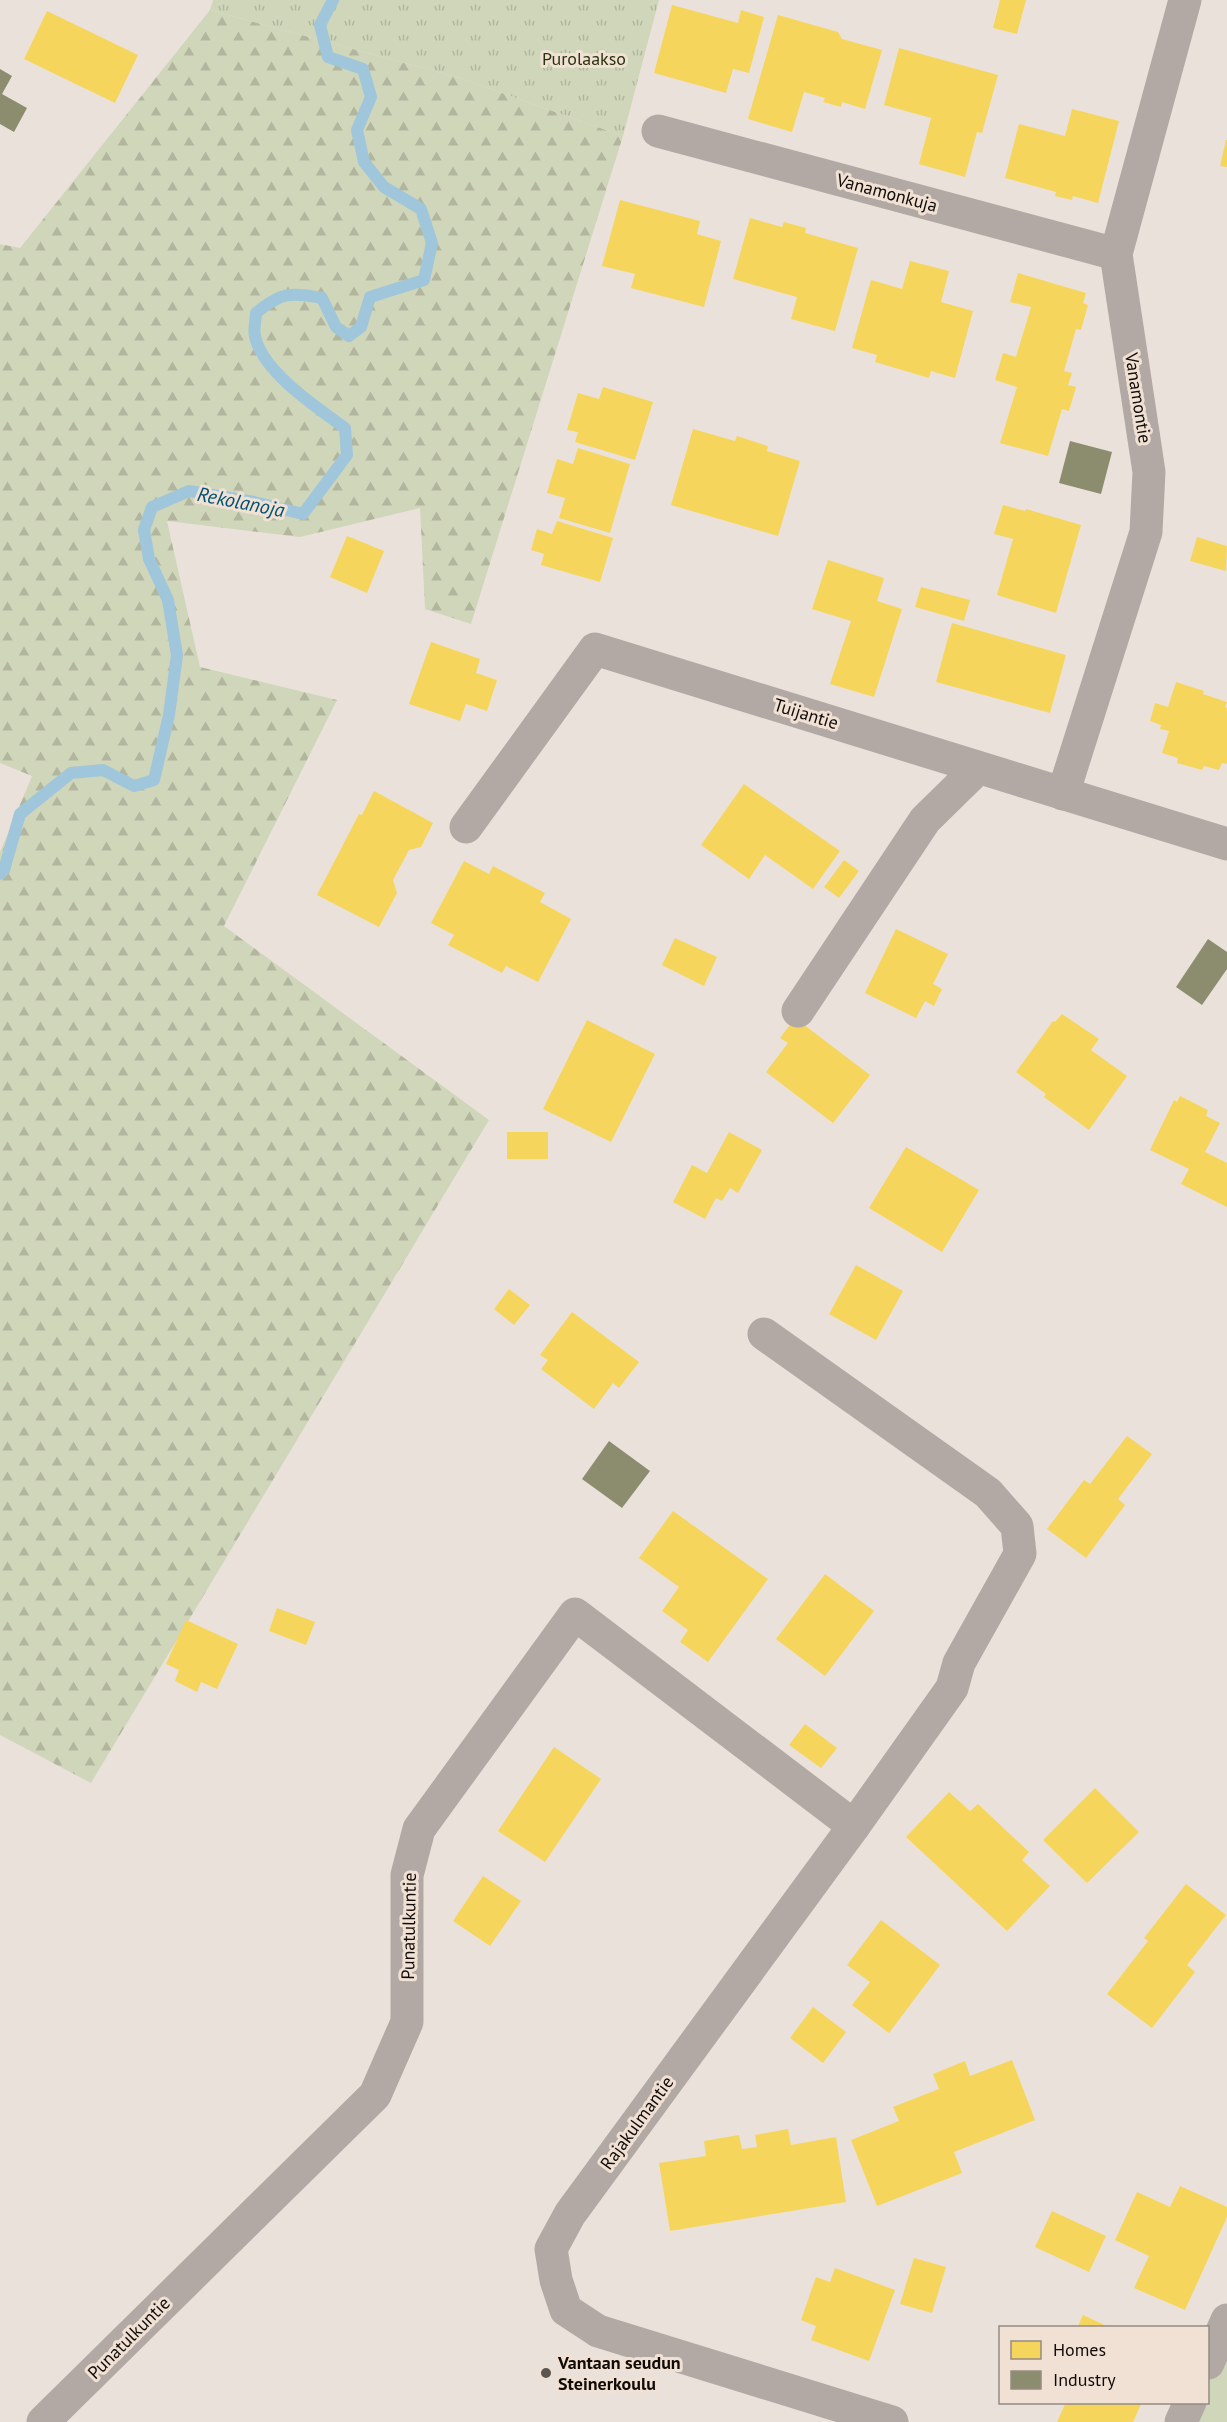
<svg xmlns="http://www.w3.org/2000/svg" width="1227" height="2422" font-family="'PT Sans',sans-serif">
  <defs>
    <pattern id="forest-firs" width="22" height="20" patternUnits="userSpaceOnUse" patternTransform="scale(1.5)"><rect width="22" height="20" fill="#d0d6ba"/><path d="M5 1l3.5 6h-7zM16 11l3.5 6h-7z" fill="#b2b69e"/></pattern>
    <pattern id="park-tufts" width="24" height="20" patternUnits="userSpaceOnUse" patternTransform="scale(1.5)"><rect width="24" height="20" fill="#d0d6ba"/><path d="M3 7l-1-3M5 7V3M7 7l1-3M15 17l-1-3M17 17v-4M19 17l1-3" fill="none" stroke="#b2b69e"/></pattern>
  </defs>
  <rect width="100%" height="100%" fill="#eae2da"/>
  <path fill="#d0d6ba" d="M 1227,2320 L 1227,2422 L 1181,2422 L 1190,2403 L 1208,2402 L 1208,2363 Z"/>
  <path fill="url(#forest-firs)" d="M 210,10 L 460,78 L 623,136 L 471,624 L 425,609 L 420,508 L 300,537 L 167,521 L 200,667 L 337,700 L 224,926 L 489,1120 L 91,1783 L 0,1735 L 0,852 L 32,776 L 0,763 L 0,244 L 20,248 Z"/>
  <path fill="url(#park-tufts)" d="M 213,0 L 659,0 L 623,136 L 460,78 L 210,10 Z"/>
  <g fill="#f6d55c">
    <path d="M 1000,0 L 1026,0 L 1017,34 L 993,28 Z"/>
    <path d="M 672,5 L 738,23 L 741,10 L 764,17 L 749,73 L 733,69 L 726,93 L 654,73 Z"/>
    <path d="M 47,11 L 138,55 L 115,103 L 24,59 Z"/>
    <path d="M 778,15 L 838,32 L 842,39 L 882,50 L 865,109 L 842,102 L 841,107 L 823,102 L 825,98 L 804,92 L 792,132 L 748,119 Z"/>
    <path d="M 899,48 L 998,75 L 982,133 L 977,132 L 965,177 L 919,164 L 931,118 L 884,105 Z"/>
    <path d="M 1072,109 L 1119,121 L 1098,203 L 1073,196 L 1072,200 L 1055,196 L 1056,192 L 1005,178 L 1019,124 L 1065,136 Z"/>
    <path d="M 1226,140 L 1227,140 L 1227,167 L 1220,166 Z"/>
    <path d="M 620,200 L 700,221 L 697,234 L 721,241 L 704,307 L 631,288 L 635,274 L 602,266 Z"/>
    <path d="M 750,218 L 782,227 L 784,222 L 806,228 L 805,233 L 858,248 L 835,331 L 791,319 L 797,297 L 733,279 Z"/>
    <path d="M 910,261 L 949,271 L 941,302 L 973,311 L 955,378 L 931,371 L 929,378 L 875,362 L 877,355 L 852,348 L 871,280 L 902,289 Z"/>
    <path d="M 1018,273 L 1086,293 L 1083,303 L 1088,305 L 1081,330 L 1076,329 L 1064,371 L 1072,373 L 1068,385 L 1076,387 L 1069,411 L 1062,409 L 1048,456 L 1000,443 L 1017,387 L 995,380 L 1003,353 L 1016,357 L 1031,307 L 1010,302 Z"/>
    <path d="M 603,387 L 653,402 L 635,460 L 575,442 L 578,432 L 567,430 L 578,393 L 599,399 Z"/>
    <path d="M 693,429 L 735,441 L 737,436 L 768,446 L 767,451 L 800,461 L 778,536 L 671,505 Z"/>
    <path d="M 578,448 L 630,464 L 610,533 L 559,518 L 565,498 L 547,493 L 557,459 L 573,464 Z"/>
    <path d="M 1003,505 L 1025,511 L 1026,509 L 1081,525 L 1056,613 L 997,595 L 1013,539 L 994,534 Z"/>
    <path d="M 557,521 L 613,538 L 600,582 L 541,565 L 544,554 L 531,550 L 537,529 L 552,534 Z"/>
    <path d="M 347,536 L 384,551 L 367,593 L 330,577 Z"/>
    <path d="M 1197,537 L 1227,546 L 1226,571 L 1190,561 Z"/>
    <path d="M 828,560 L 884,578 L 877,601 L 902,609 L 874,697 L 830,684 L 851,621 L 812,609 Z"/>
    <path d="M 921,587 L 970,600 L 964,621 L 915,607 Z"/>
    <path d="M 952,623 L 1066,655 L 1050,713 L 936,682 Z"/>
    <path d="M 431,642 L 480,659 L 476,673 L 497,680 L 487,711 L 466,704 L 460,721 L 409,704 Z"/>
    <path d="M 1176,682 L 1204,691 L 1203,694 L 1227,702 L 1225,707 L 1227,708 L 1227,764 L 1222,763 L 1219,770 L 1204,766 L 1202,770 L 1177,763 L 1178,758 L 1162,753 L 1169,731 L 1160,729 L 1161,725 L 1150,721 L 1155,703 L 1168,707 Z"/>
    <path d="M 744,784 L 840,851 L 813,889 L 765,855 L 749,879 L 701,845 Z"/>
    <path d="M 374,791 L 433,823 L 421,847 L 409,850 L 393,880 L 397,893 L 379,927 L 317,895 L 359,814 L 362,815 Z"/>
    <path d="M 844,860 L 859,871 L 839,898 L 824,887 Z"/>
    <path d="M 464,861 L 489,874 L 493,866 L 545,893 L 540,902 L 571,919 L 538,982 L 506,966 L 502,973 L 448,945 L 454,935 L 431,923 Z"/>
    <path d="M 896,929 L 948,954 L 933,984 L 942,989 L 934,1006 L 925,1001 L 916,1018 L 865,993 Z"/>
    <path d="M 675,938 L 717,957 L 704,986 L 662,965 Z"/>
    <path d="M 1062,1014 L 1099,1039 L 1091,1050 L 1127,1076 L 1089,1130 L 1044,1097 L 1046,1094 L 1016,1072 L 1053,1021 L 1055,1022 Z"/>
    <path d="M 795,1018 L 870,1075 L 833,1123 L 766,1072 L 788,1043 L 780,1038 Z"/>
    <path d="M 587,1020 L 655,1054 L 611,1142 L 543,1109 Z"/>
    <path d="M 1180,1096 L 1208,1110 L 1206,1116 L 1220,1123 L 1205,1152 L 1227,1163 L 1227,1207 L 1181,1184 L 1189,1169 L 1150,1150 L 1174,1100 L 1177,1102 Z"/>
    <rect x="507" y="1132" width="41" height="27"/>
    <path d="M 729,1132 L 762,1150 L 738,1193 L 730,1188 L 722,1201 L 716,1198 L 705,1219 L 673,1202 L 692,1165 L 707,1173 Z"/>
    <path d="M 906,1147 L 979,1190 L 942,1252 L 869,1208 Z"/>
    <path d="M 856,1265 L 903,1291 L 876,1340 L 829,1314 Z"/>
    <path d="M 509,1289 L 530,1305 L 514,1325 L 494,1309 Z"/>
    <path d="M 572,1312 L 639,1362 L 619,1388 L 613,1383 L 594,1409 L 541,1369 L 548,1360 L 540,1355 Z"/>
    <path d="M 1127,1436 L 1152,1454 L 1118,1499 L 1125,1505 L 1086,1558 L 1047,1529 L 1084,1480 L 1090,1484 Z"/>
    <path d="M 673,1511 L 768,1579 L 708,1662 L 680,1642 L 688,1630 L 662,1611 L 679,1587 L 639,1558 Z"/>
    <path d="M 825,1574 L 874,1611 L 825,1676 L 776,1639 Z"/>
    <path d="M 277,1608 L 315,1622 L 306,1645 L 269,1631 Z"/>
    <path d="M 186,1620 L 238,1644 L 217,1689 L 201,1682 L 197,1692 L 175,1681 L 179,1670 L 166,1664 Z"/>
    <path d="M 805,1724 L 837,1748 L 821,1768 L 789,1745 Z"/>
    <path d="M 554,1747 L 601,1779 L 545,1862 L 498,1831 Z"/>
    <path d="M 1095,1788 L 1139,1832 L 1087,1883 L 1043,1840 Z"/>
    <path d="M 949,1792 L 970,1811 L 978,1804 L 1029,1852 L 1022,1860 L 1050,1886 L 1007,1931 L 906,1837 Z"/>
    <path d="M 483,1876 L 521,1901 L 490,1946 L 453,1921 Z"/>
    <path d="M 1186,1884 L 1226,1915 L 1187,1965 L 1195,1972 L 1152,2028 L 1107,1994 L 1148,1941 L 1144,1938 Z"/>
    <path d="M 881,1920 L 940,1965 L 889,2033 L 852,2005 L 870,1982 L 847,1965 Z"/>
    <path d="M 813,2007 L 846,2032 L 823,2063 L 790,2038 Z"/>
    <path d="M 1012,2060 L 1035,2120 L 954,2152 L 962,2173 L 877,2206 L 851,2140 L 899,2121 L 893,2107 L 939,2089 L 933,2074 L 965,2061 L 970,2076 Z"/>
    <path d="M 788,2129 L 791,2145 L 836,2137 L 846,2202 L 670,2231 L 659,2163 L 706,2156 L 704,2141 L 739,2135 L 742,2149 L 757,2147 L 755,2135 Z"/>
    <path d="M 1180,2186 L 1227,2207 L 1227,2217 L 1185,2310 L 1134,2288 L 1149,2256 L 1115,2240 L 1137,2192 L 1170,2207 Z"/>
    <path d="M 1052,2211 L 1106,2236 L 1089,2272 L 1035,2247 Z"/>
    <path d="M 914,2258 L 946,2267 L 932,2313 L 900,2304 Z"/>
    <path d="M 835,2268 L 895,2290 L 869,2361 L 811,2340 L 816,2326 L 801,2320 L 816,2277 L 830,2282 Z"/>
    <path d="M 1083,2315 L 1111,2328 L 1077,2328 Z"/>
    <path d="M 1066,2402 L 1142,2402 L 1133,2422 L 1057,2422 Z"/>
  </g>
  <g fill="#8c8c6e">
    <path d="M 0,69 L 12,76 L 2,94 L 27,108 L 14,132 L 0,124 Z"/>
    <path d="M 1070,441 L 1112,452 L 1101,494 L 1059,483 Z"/>
    <path d="M 1208,939 L 1227,952 L 1227,969 L 1202,1005 L 1176,987 Z"/>
    <path d="M 609,1441 L 650,1471 L 622,1508 L 582,1479 Z"/>
  </g>
  <g fill="none" stroke-linecap="round" stroke-linejoin="round">
    <path stroke="#9fc6db" stroke-width="12" d="M 0,874 L 4,870 L 20,814 L 71,773 L 103,770 L 134,786 L 154,780 L 169,715 L 177,655 L 168,600 L 149,559 L 144,530 L 152,507 L 189,491 L 254,502 L 303,514 L 347,455 L 345,428 C 318,408 262,372 255,336 C 253,330 256,320 256,313 C 281,292 291,292 322,298 L 336,327 L 349,336 L 361,327 L 370,297 L 424,280 L 432,243 L 421,209 L 384,187 L 364,162 L 357,130 L 371,97 L 363,69 L 328,57 L 320,25 L 333,0"/>
    <g stroke="#b2a9a4" stroke-width="33">
      <path d="M 658,131 L 1116,254"/>
      <path d="M 1063,794 L 1146,532 L 1149,472 L 1116,254 L 1185,0"/>
      <path d="M 466,827 L 595,649 L 1227,844"/>
      <path d="M 798,1011 L 925,820 L 978,768"/>
      <path d="M 764,1334 L 988,1493 L 1017,1526 L 1020,1554 L 959,1663 L 952,1688 L 854,1826 L 570,2214 L 551,2249 L 556,2280 L 566,2310 L 598,2331 L 892,2422"/>
      <path d="M 1208,2363 L 1227,2320"/>
      <path d="M 43,2422 L 375,2095 L 407,2022 L 407,1875 L 419,1829 L 575,1614 L 854,1826"/>
      <path d="M 1181,2422 L 1190,2402"/>
    </g>
  </g>
  <circle fill="#5c5651" stroke="#f0e1d4" stroke-width="2" cx="546" cy="2373" r="6"/>
  <g text-anchor="middle" stroke-width="6" stroke-linejoin="round" paint-order="stroke">
    <g font-size="18" fill="#26330b" stroke="#f0e1d4">
      <text x="584" y="65">Purolaakso</text>
    </g>
    <g font-size="18" fill="#100b07" stroke="#f0e1d4">
      <text transform="translate(887 193) rotate(15)" y="6">Vanamonkuja</text>
      <text transform="translate(1138 398) rotate(81)" y="6">Vanamontie</text>
      <text transform="translate(806 714) rotate(17)" y="6">Tuijantie</text>
      <text transform="translate(409 1926) rotate(-89)" y="6">Punatulkuntie</text>
      <text transform="translate(637 2123) rotate(-54)" y="6">Rajakulmantie</text>
      <text transform="translate(129 2338) rotate(-45)" y="6">Punatulkuntie</text>
    </g>
    <g font-size="18" font-weight="bold" fill="#100b07" stroke="#f0e1d4" text-anchor="start">
      <text x="558" y="2369">Vantaan seudun<tspan x="558" dy="21">Steinerkoulu</tspan></text>
    </g>
    <g font-size="20" font-style="italic" fill="#005272" stroke="#f0e1d4">
      <text transform="translate(241 502) rotate(11)" y="7">Rekolanoja</text>
    </g>
  </g>
  <rect x="999" y="2326" width="210" height="78" fill="#f0e1d4" stroke="#968b82" stroke-width="1.5"/>
  <rect x="1011" y="2341" width="30" height="18" fill="#f6d55c" stroke="#968b82" stroke-width="1.5"/>
  <text x="1053" y="2356" font-size="18" fill="#100b07">Homes</text>
  <rect x="1011" y="2371" width="30" height="18" fill="#8c8c6e" stroke="#968b82" stroke-width="1.5"/>
  <text x="1053" y="2386" font-size="18" fill="#100b07">Industry</text>
</svg>
